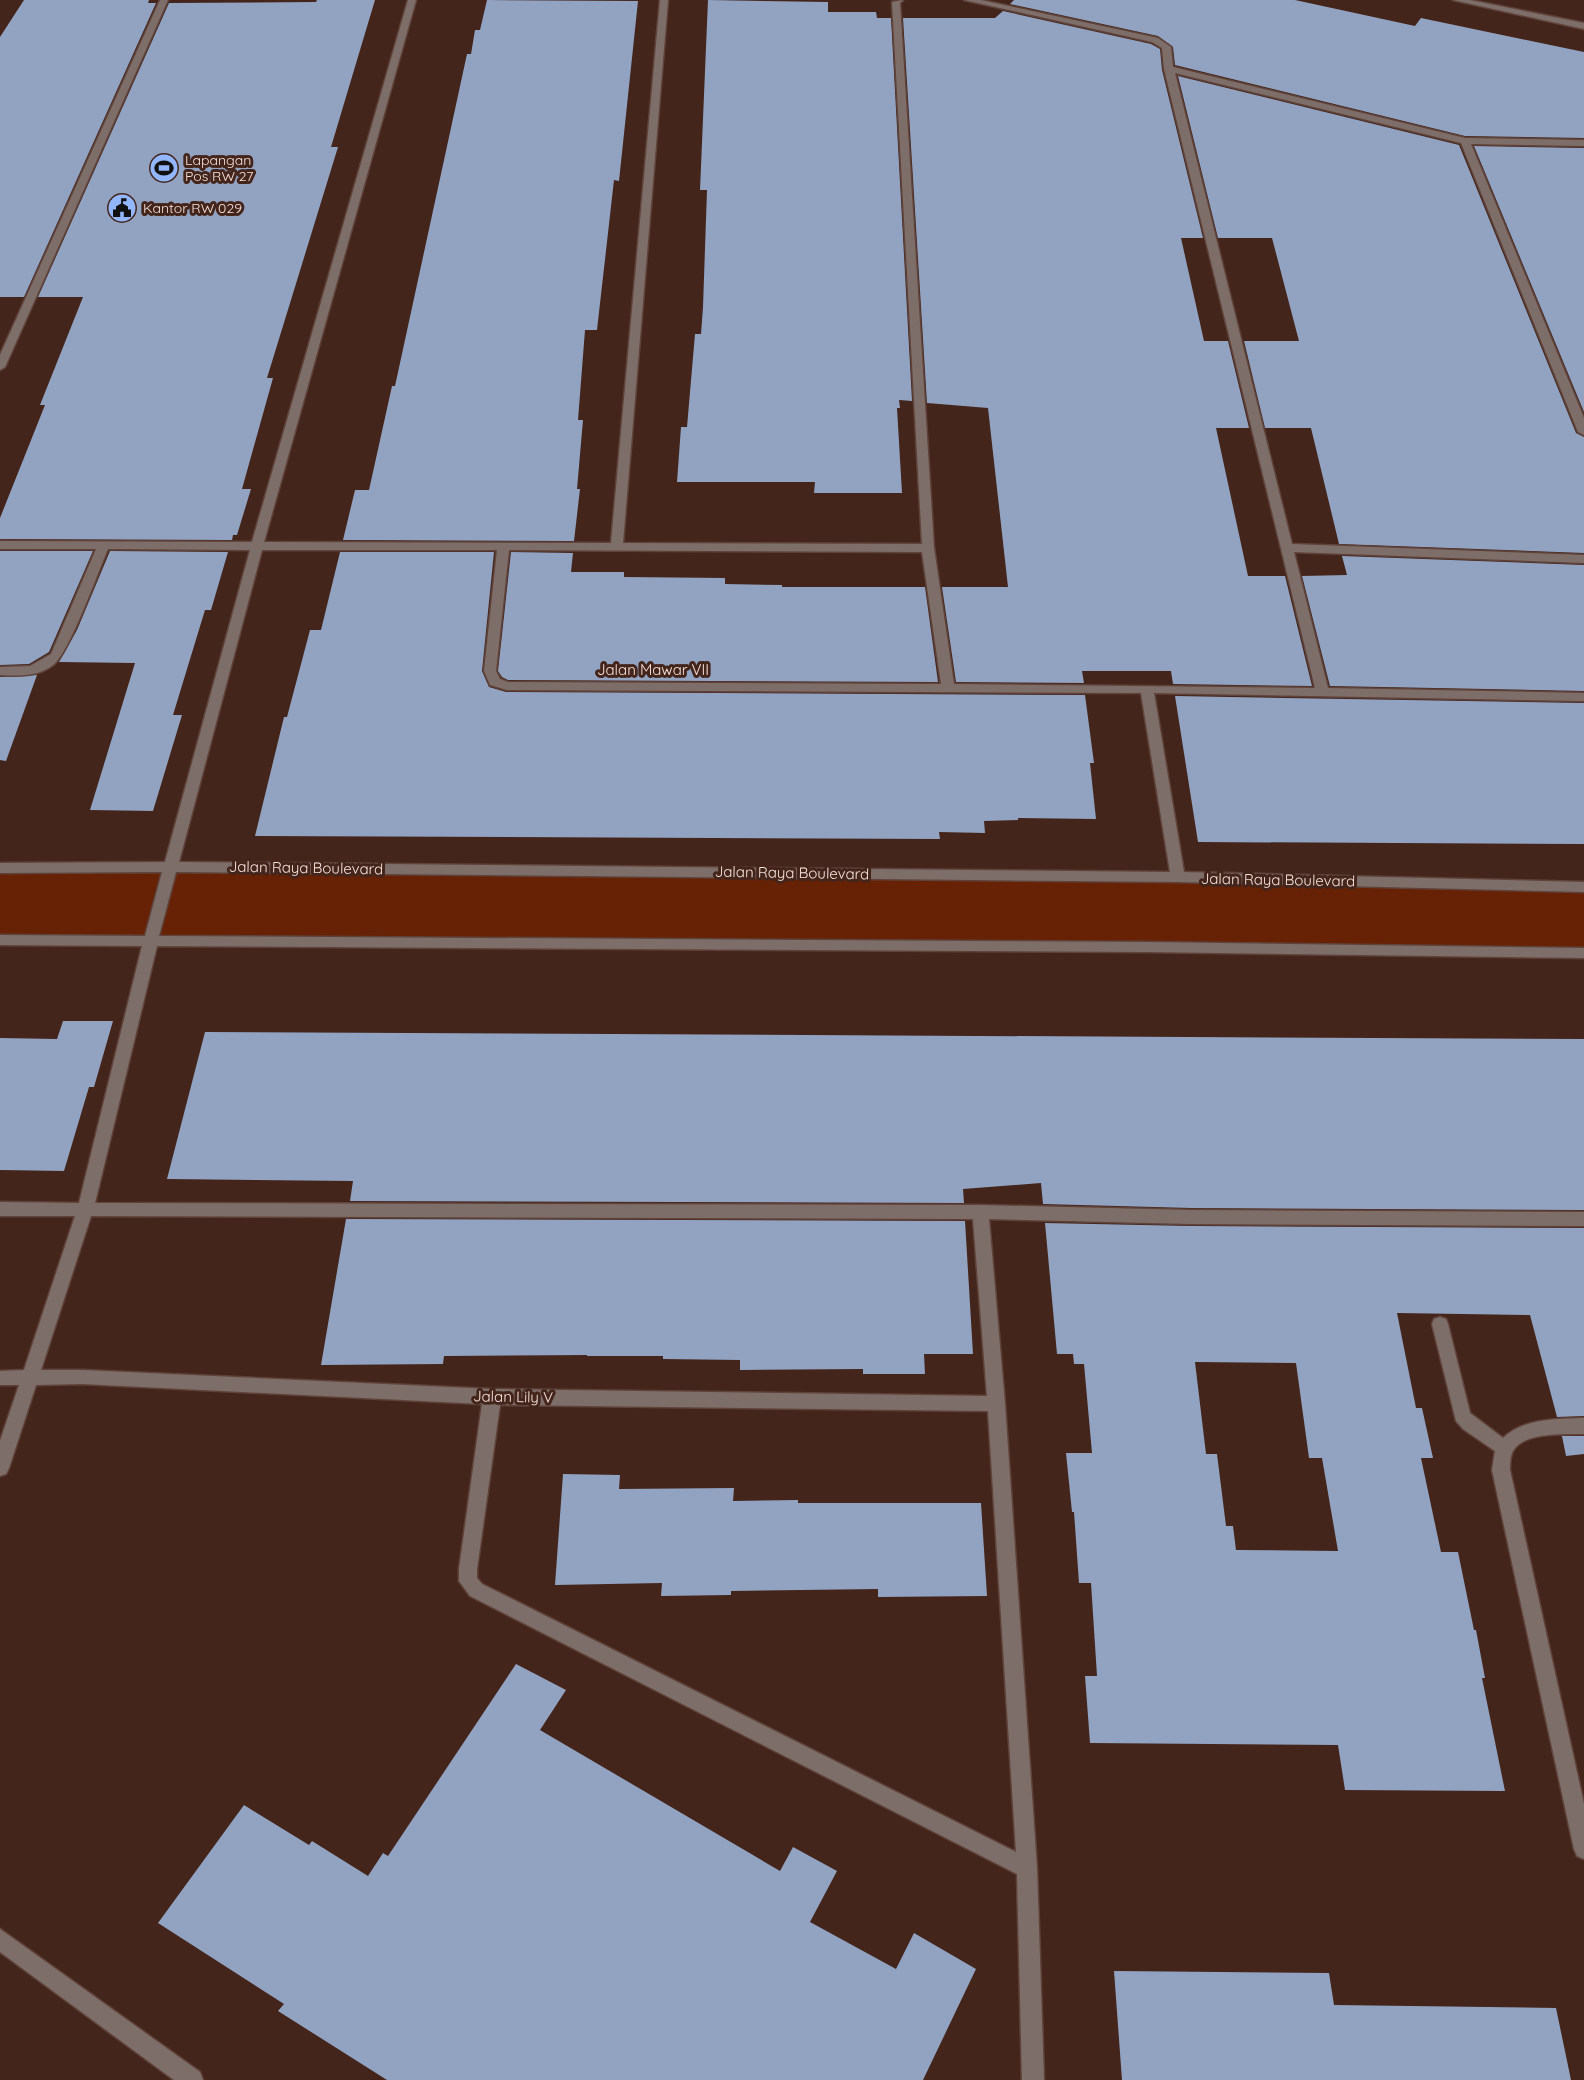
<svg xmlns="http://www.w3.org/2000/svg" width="1584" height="2080" font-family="Quicksand,sans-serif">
  <rect width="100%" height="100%" fill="#43251b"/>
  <path fill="#672104" d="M 0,868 L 1584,887 L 1584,954 L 0,940 Z"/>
  <g fill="#92a3c2" fill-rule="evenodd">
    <path d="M 24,0 L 149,0 L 148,3 L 156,3 L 24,297 L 0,297 L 0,37 Z"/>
    <path d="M 317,0 L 375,0 L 331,147 L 338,147 L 267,378 L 273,378 L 242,489 L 251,489 L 237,535 L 233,535 L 232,540 L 0,539 L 0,518 L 45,405 L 40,405 L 83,297 L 38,297 L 169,3 L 316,2 Z"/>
    <path d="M 487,0 L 638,1 L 619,181 L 614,180 L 597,330 L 585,330 L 578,420 L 583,420 L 577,489 L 580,489 L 574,541 L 343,540 L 355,490 L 369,490 L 392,386 L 395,386 L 467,54 L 471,54 L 475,30 L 480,30 Z"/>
    <path d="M 708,0 L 828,2 L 828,12 L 876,12 L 877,18 L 891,18 L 912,401 L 899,400 L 900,408 L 897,408 L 902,493 L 814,493 L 815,482 L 677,482 L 681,427 L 687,427 L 695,334 L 701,334 L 703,307 L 707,190 L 700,190 Z"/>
    <path d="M 1014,0 L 1295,0 L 1415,26 L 1421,18 L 1584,52 L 1584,138 L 1465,136 L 1175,65 L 1173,47 L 1158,36 L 1010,4 Z"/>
    <path d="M 1003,11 L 1151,44 L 1160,49 L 1162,70 L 1203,238 L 1181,238 L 1204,341 L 1228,341 L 1249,428 L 1216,428 L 1248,576 L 1285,576 L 1312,686 L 1173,684 L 1171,671 L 1082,671 L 1084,683 L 956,682 L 942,587 L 1008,587 L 988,408 L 927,403 L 903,18 L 995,18 Z"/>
    <path d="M 1178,76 L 1459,145 L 1576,433 L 1584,437 L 1584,553 L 1339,544 L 1311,428 L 1265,428 L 1244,341 L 1299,341 L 1272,238 L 1218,238 Z"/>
    <path d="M 1474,146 L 1584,148 L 1584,412 Z"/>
    <path d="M 0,551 L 93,551 L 49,652 L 29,664 L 0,665 Z"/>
    <path d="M 110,551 L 228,552 L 211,610 L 205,610 L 173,715 L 182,715 L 153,811 L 90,810 L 135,663 L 59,662 L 77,630 Z"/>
    <path d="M 340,552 L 494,552 L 482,671 L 489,687 L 506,692 L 1085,695 L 1094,763 L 1090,763 L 1096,819 L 1018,818 L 1018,820 L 984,821 L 985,833 L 939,832 L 940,839 L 255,836 L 284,717 L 287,717 L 310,630 L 321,630 Z"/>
    <path d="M 511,552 L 573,553 L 571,572 L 624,572 L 624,577 L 725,578 L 725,584 L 782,585 L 782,587 L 925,587 L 938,682 L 508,680 L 502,677 L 498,671 Z"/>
    <path d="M 1342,556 L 1584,565 L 1584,691 L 1330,686 L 1302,576 L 1347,575 Z"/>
    <path d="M 37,675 L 6,761 L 0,760 L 0,677 Z"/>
    <path d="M 1175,696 L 1584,703 L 1584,844 L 1198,842 Z"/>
    <path d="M 63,1021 L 113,1021 L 94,1087 L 89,1087 L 64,1171 L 0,1170 L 0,1038 L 57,1039 Z"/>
    <path d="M 205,1032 L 1584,1039 L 1584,1210 L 1191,1208 L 1043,1204 L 1041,1183 L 963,1189 L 964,1203 L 350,1201 L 353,1181 L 167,1179 Z"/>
    <path d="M 346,1219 L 965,1221 L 973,1354 L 924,1354 L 925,1374 L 863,1374 L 863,1369 L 740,1370 L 740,1360 L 663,1359 L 663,1356 L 587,1356 L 587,1355 L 444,1356 L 443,1364 L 321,1365 Z"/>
    <path d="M 1045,1223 L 1191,1226 L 1584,1228 L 1584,1416 L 1557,1417 L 1530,1315 L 1397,1313 L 1416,1408 L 1422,1408 L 1433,1458 L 1421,1458 L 1441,1552 L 1458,1552 L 1474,1630 L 1476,1630 L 1485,1678 L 1482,1678 L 1505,1791 L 1345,1790 L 1338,1745 L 1090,1743 L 1085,1676 L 1097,1676 L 1091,1583 L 1079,1583 L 1074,1512 L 1072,1512 L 1066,1453 L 1092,1453 L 1084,1364 L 1074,1364 L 1073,1354 L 1057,1354 ZM 1195,1362 L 1296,1363 L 1309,1458 L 1322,1458 L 1338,1551 L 1236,1550 L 1233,1526 L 1226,1526 L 1217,1454 L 1206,1454 Z"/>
    <path d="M 1562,1436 L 1584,1436 L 1584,1454 L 1566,1456 Z"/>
    <path d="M 563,1474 L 620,1475 L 619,1489 L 734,1488 L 733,1501 L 798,1500 L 798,1503 L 981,1503 L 987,1596 L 878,1597 L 878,1589 L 731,1591 L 731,1595 L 661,1596 L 662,1583 L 555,1585 Z"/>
    <path d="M 516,1664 L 566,1690 L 540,1730 L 780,1871 L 793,1847 L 837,1871 L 810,1922 L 896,1969 L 914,1933 L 976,1969 L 923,2080 L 387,2080 L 278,2011 L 284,2004 L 158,1923 L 244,1805 L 309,1845 L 312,1841 L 368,1876 L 383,1853 L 388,1856 Z"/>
    <path d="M 1114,1971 L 1329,1973 L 1334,2005 L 1556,2008 L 1571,2080 L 1122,2080 Z"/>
  </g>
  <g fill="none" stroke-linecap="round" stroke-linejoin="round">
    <g stroke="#5f433a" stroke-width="3">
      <g id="minor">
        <path d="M 160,0 L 168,0 L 5,367 L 0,370 L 0,355 Z"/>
        <path d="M 408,0 L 416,0 L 264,542 L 611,543 L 660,0 L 668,0 L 623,543 L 922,544 L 892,2 L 903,0 L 900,3 L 934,548 L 954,684 L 1315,688 L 1164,69 L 1162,48 L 1152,42 L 964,0 L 981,0 L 1158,38 L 1171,47 L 1173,67 L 1465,138 L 1584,140 L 1584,146 L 1471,144 L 1584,418 L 1584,435 L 1578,432 L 1461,143 L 1175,73 L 1292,544 L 1584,555 L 1584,563 L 1294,552 L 1328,688 L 1584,693 L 1584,701 L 1154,693 L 1184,872 L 1584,882 L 1584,892 L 1178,882 L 176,872 L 159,936 L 1148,942 L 1584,948 L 1584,958 L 1148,952 L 157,946 L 95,1203 L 980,1205 L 1191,1210 L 1584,1212 L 1584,1226 L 1191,1224 L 989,1219 L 1005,1404 L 1037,1868 L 1044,2080 L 1022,2080 L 1017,1874 L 470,1596 L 459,1581 L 459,1569 L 482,1404 L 83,1384 L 36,1385 L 9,1468 L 6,1474 L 0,1476 L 0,1441 L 19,1385 L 0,1385 L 0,1371 L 24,1370 L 75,1216 L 0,1216 L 0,1202 L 79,1203 L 142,946 L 0,945 L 0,935 L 145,936 L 162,872 L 0,873 L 0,863 L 165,862 L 250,550 L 108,549 C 98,572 69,654 53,665 C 38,677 18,676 0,675 L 0,667 L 30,666 L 51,654 L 96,549 L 0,549 L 0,541 L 252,542 ZM 262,550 L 497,550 L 484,671 L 490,685 L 507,690 L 1141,693 L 1170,872 L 179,862 ZM 509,550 L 922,552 L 941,684 L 508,682 L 500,679 L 496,671 ZM 91,1216 L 973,1219 L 987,1396 L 492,1389 L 83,1370 L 41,1370 ZM 500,1405 L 988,1411 L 1016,1852 L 482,1584 L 477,1578 L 477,1569 Z"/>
        <path d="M 1453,0 L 1470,0 L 1584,23 L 1584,29 Z"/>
        <path d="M 1440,1317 L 1446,1319 L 1448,1324 L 1470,1413 L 1503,1438 C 1524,1418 1557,1419 1584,1418 L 1584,1434 C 1565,1434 1523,1432 1513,1451 C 1510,1456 1510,1465 1510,1470 L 1584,1804 L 1584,1859 L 1577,1856 L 1574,1849 L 1492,1470 L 1495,1451 L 1463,1429 L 1456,1421 L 1432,1324 L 1434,1319 Z"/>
        <path d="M 0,1929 L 200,2072 L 203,2080 L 174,2080 L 0,1952 Z"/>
      </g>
    </g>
    <use href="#minor" fill="#7e6e69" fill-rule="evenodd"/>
  </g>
  <defs>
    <g id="stadium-disc" transform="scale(1.5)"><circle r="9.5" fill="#92b7fd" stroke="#43251b"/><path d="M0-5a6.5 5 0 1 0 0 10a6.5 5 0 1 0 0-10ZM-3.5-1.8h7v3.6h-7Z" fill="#111"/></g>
    <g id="civic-disc" transform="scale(1.5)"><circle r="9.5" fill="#92b7fd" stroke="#43251b"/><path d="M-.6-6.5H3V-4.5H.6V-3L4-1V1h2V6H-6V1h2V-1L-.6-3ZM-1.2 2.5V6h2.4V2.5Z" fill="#111"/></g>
  </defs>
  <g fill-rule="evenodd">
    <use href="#stadium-disc" x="164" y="168"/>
    <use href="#civic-disc" x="122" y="208"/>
  </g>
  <g text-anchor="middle" stroke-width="6" stroke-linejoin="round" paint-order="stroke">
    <g font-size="14" fill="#f5e1da" stroke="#43251b" text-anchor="start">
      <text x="185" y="165">Lapangan<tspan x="185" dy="16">Pos RW 27</tspan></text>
      <text x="143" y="213">Kantor RW 029</text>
    </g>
    <g font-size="15" fill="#f5e1da" stroke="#43251b">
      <text x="653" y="675">Jalan Mawar VII</text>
      <text transform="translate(306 868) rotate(1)" y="5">Jalan Raya Boulevard</text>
      <text transform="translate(792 873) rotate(1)" y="5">Jalan Raya Boulevard</text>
      <text transform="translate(1278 880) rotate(1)" y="5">Jalan Raya Boulevard</text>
      <text transform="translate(513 1397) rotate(1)" y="5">Jalan Lily V</text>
    </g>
  </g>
</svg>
